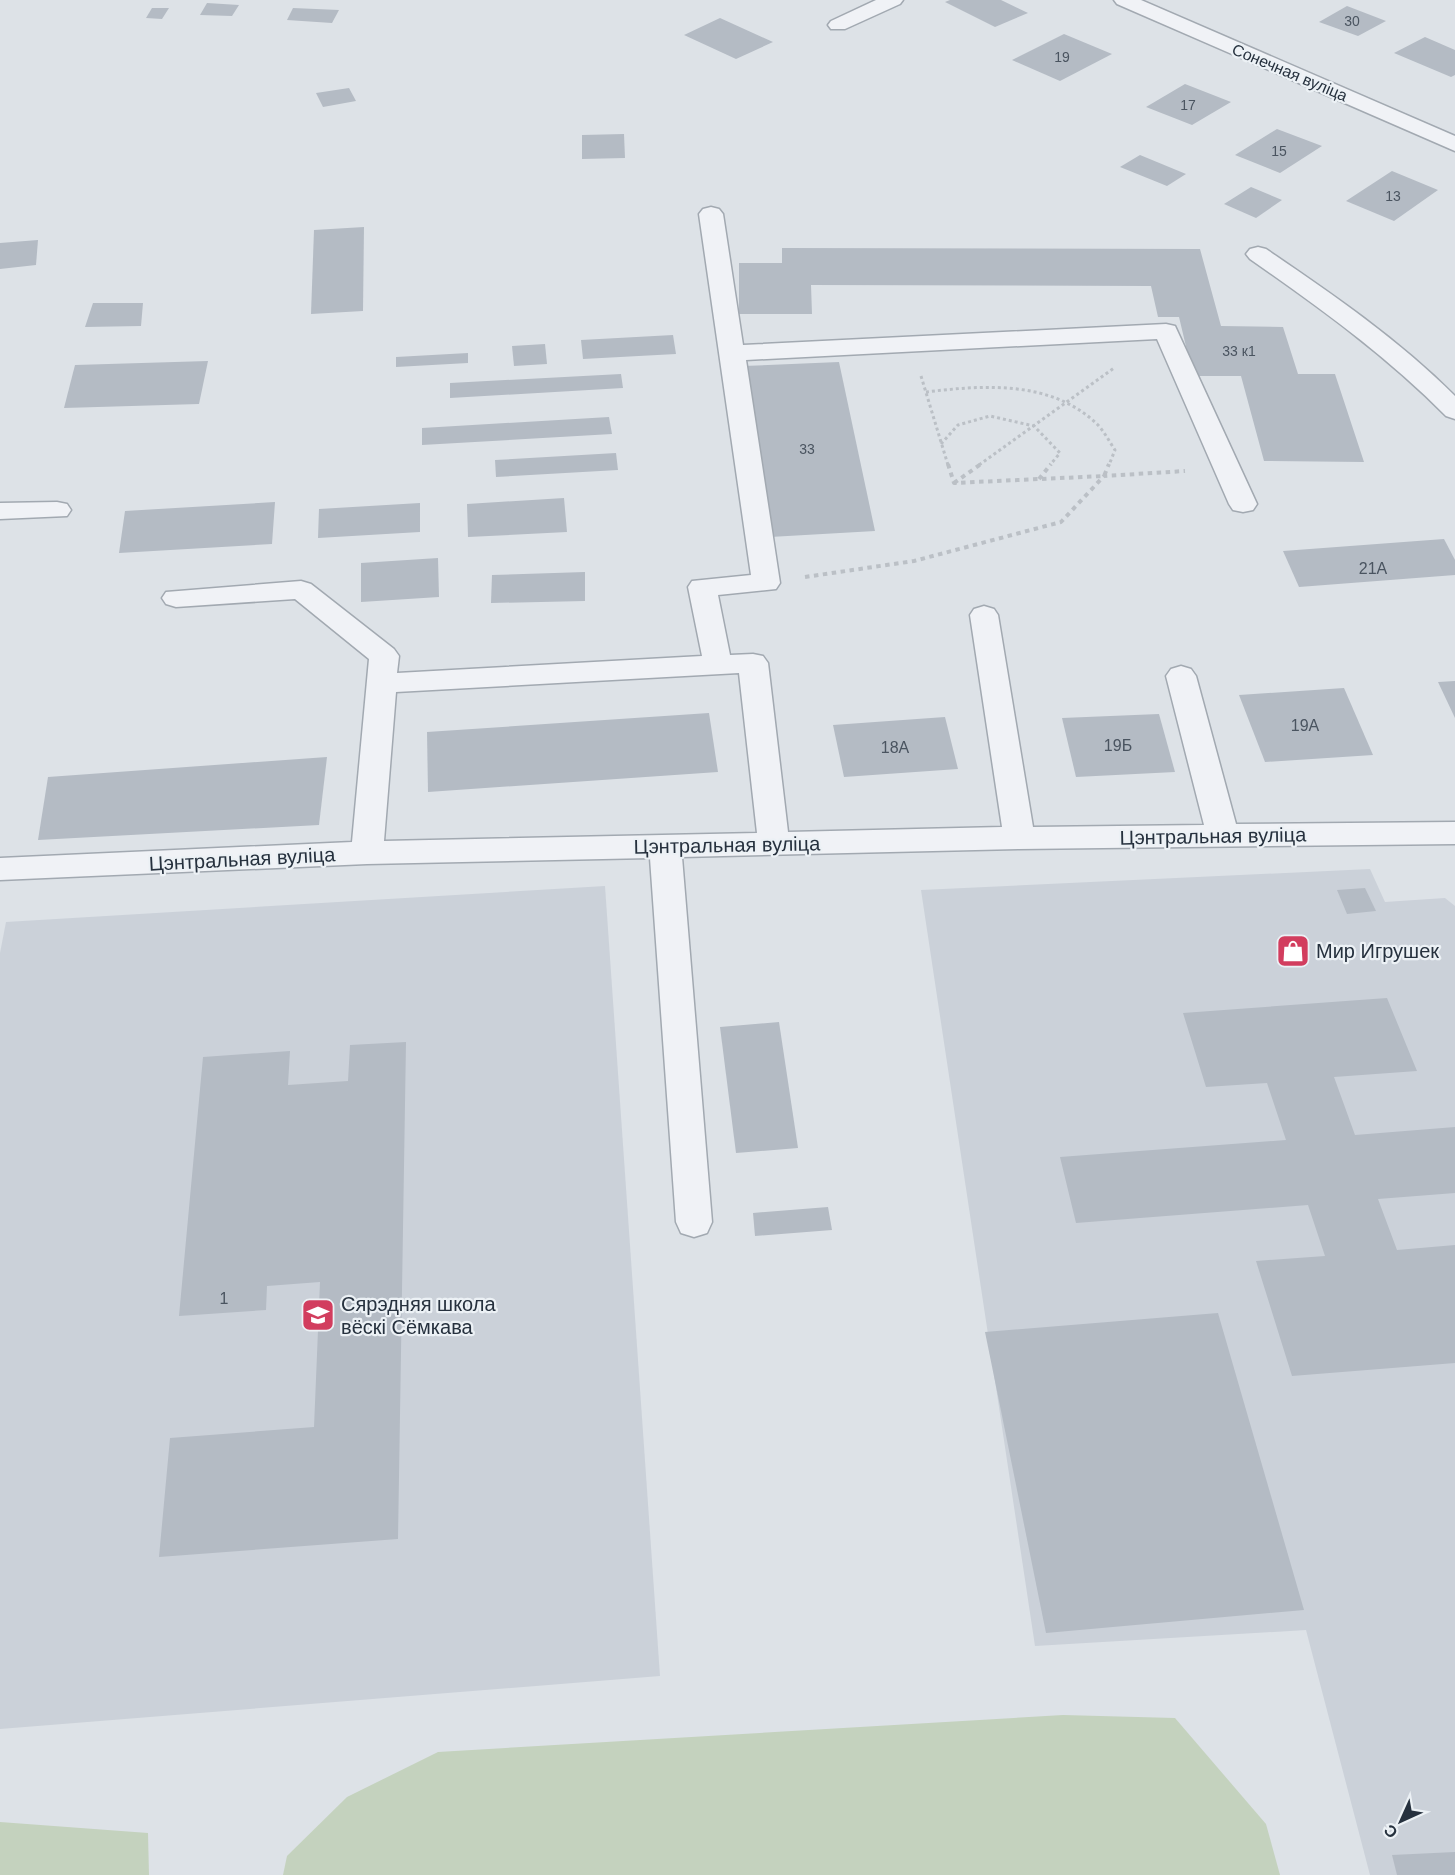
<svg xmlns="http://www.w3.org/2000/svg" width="1455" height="1875" font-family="Helvetica,sans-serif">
  <rect width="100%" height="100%" fill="#dde2e7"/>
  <g fill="#cbd1d9">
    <path d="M 1370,869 L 1385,902 L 1445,898 L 1455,906 L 1455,1875 L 1370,1875 L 1306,1630 L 1035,1646 L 921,890 Z"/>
    <path d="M 605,886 L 660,1676 L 0,1729 L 0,953 L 6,922 Z"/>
  </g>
  <g fill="#c4d2be">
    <path d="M 1063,1715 L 1175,1718 L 1266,1824 L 1280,1875 L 283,1875 L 287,1856 L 347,1797 L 438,1752 Z"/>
    <path d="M 0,1822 L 148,1833 L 149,1875 L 0,1875 Z"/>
  </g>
  <g fill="#b4bbc4">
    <path d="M 950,0 L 1001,0 L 1028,13 L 995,27 L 945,2 Z"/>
    <path d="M 207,3 L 239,5 L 232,16 L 200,15 Z"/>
    <path d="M 1347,6 L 1386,21 L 1358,36 L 1319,22 Z"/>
    <path d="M 152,8 L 169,8 L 162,19 L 146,18 Z"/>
    <path d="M 293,8 L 339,10 L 332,23 L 287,20 Z"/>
    <path d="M 720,18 L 773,42 L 736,59 L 684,35 Z"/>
    <path d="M 1064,34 L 1112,54 L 1060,81 L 1012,60 Z"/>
    <path d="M 1425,37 L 1455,50 L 1455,75 L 1451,77 L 1394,53 Z"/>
    <path d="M 1185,84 L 1231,102 L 1192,125 L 1146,107 Z"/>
    <path d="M 349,88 L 356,101 L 323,107 L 316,93 Z"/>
    <path d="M 1277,129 L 1322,146 L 1280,173 L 1235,155 Z"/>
    <path d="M 624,134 L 625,158 L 582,159 L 582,135 Z"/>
    <path d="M 1140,155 L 1186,174 L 1167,186 L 1120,167 Z"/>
    <path d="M 1392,171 L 1438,190 L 1394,221 L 1346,201 Z"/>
    <path d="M 1251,187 L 1282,200 L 1256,218 L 1224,204 Z"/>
    <path d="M 364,227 L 363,311 L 311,314 L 314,230 Z"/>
    <path d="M 38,240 L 36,265 L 0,269 L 0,243 Z"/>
    <path d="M 782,248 L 1200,249 L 1221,326 L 1283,327 L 1298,374 L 1335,374 L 1364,462 L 1264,461 L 1241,376 L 1193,376 L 1179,317 L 1158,317 L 1151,286 L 811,285 L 812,314 L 739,314 L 739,263 L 782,263 Z"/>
    <path d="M 93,303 L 143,303 L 141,326 L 85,327 Z"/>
    <path d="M 673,335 L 676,354 L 583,359 L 581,340 Z"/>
    <path d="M 545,344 L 547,364 L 514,366 L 512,346 Z"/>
    <path d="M 468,353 L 468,363 L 396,367 L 396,357 Z"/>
    <path d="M 208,361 L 199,404 L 64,408 L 75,365 Z"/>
    <path d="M 839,362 L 875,531 L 770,537 L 743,366 Z"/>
    <path d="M 621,374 L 623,388 L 450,398 L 450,383 Z"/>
    <path d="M 609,417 L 612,434 L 422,445 L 422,428 Z"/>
    <path d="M 616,453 L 618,470 L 496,477 L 495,460 Z"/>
    <path d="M 564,498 L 567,532 L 468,537 L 467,504 Z"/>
    <path d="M 275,502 L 272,544 L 119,553 L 125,511 Z"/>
    <path d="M 420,503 L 420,532 L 318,538 L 319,509 Z"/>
    <path d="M 1444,539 L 1455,560 L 1455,575 L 1299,587 L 1283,551 Z"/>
    <path d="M 438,558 L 439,597 L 361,602 L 361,563 Z"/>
    <path d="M 585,572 L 585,601 L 491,603 L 492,575 Z"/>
    <path d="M 1455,681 L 1455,718 L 1438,682 Z"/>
    <path d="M 1344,688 L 1373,755 L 1265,762 L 1239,695 Z"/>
    <path d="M 709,713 L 718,772 L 428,792 L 427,732 Z"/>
    <path d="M 1159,714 L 1175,772 L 1076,777 L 1062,718 Z"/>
    <path d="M 945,717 L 958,769 L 844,777 L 833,725 Z"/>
    <path d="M 327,757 L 319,825 L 38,840 L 48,777 Z"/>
    <path d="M 1365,888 L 1376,911 L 1347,914 L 1337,890 Z"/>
    <path d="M 1387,998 L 1417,1071 L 1334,1077 L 1355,1135 L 1455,1127 L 1455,1193 L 1378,1199 L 1397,1250 L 1455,1245 L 1455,1363 L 1292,1376 L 1256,1261 L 1325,1256 L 1308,1205 L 1076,1223 L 1060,1157 L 1286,1140 L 1267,1083 L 1206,1087 L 1183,1013 Z"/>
    <path d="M 779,1022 L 798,1148 L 736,1153 L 720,1027 Z"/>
    <path d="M 406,1042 L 398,1539 L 159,1557 L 170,1438 L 314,1427 L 320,1282 L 267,1286 L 266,1310 L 179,1316 L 203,1057 L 290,1051 L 288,1085 L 348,1081 L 350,1045 Z"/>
    <path d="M 828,1207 L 832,1230 L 755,1236 L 753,1213 Z"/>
    <path d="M 1218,1313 L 1304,1610 L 1046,1633 L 985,1332 Z"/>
    <path d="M 1455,1852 L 1455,1875 L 1397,1875 L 1392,1855 Z"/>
  </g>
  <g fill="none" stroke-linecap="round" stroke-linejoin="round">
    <g stroke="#a2a9b1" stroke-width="3">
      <g id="minor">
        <path d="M 876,0 L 903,0 L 900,4 L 845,29 L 831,29 L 828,25 L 831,21 Z"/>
        <path d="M 1114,0 L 1141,0 L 1455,136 L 1455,151 L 1117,4 Z"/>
        <path d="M 711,207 L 719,209 L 723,214 L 743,345 L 1166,324 L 1175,326 L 1257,504 L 1253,510 L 1243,512 L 1233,510 L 1229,504 L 1157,339 L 746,360 L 780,583 L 776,589 L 718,595 L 730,655 L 753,654 L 763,656 L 768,663 L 788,832 L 1002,827 L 970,615 L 974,609 L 984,606 L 994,609 L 998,615 L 1033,827 L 1204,825 L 1166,676 L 1171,669 L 1181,666 L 1191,669 L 1196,676 L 1236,824 L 1455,822 L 1455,844 L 1019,849 L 682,857 L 712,1222 L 707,1233 L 694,1237 L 681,1233 L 676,1222 L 650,858 L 367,864 L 0,880 L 0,858 L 352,842 L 369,659 L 295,599 L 176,607 L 166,604 L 162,598 L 166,592 L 301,581 L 311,584 L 394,649 L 399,656 L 397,673 L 702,656 L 688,587 L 692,581 L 751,575 L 699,214 L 703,209 ZM 739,673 L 757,833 L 384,841 L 396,692 Z"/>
        <path d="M 1258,247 L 1266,249 C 1332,294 1398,339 1455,396 L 1455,419 L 1446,416 C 1387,356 1319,307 1250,259 L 1246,254 L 1250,249 Z"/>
        <path d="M 57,502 L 67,504 L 71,510 L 67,516 L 0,519 L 0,503 Z"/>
      </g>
    </g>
    <g stroke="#bbc0c6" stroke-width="3" stroke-dasharray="3 3" stroke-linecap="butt">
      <path d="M 921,376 L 948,465"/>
      <path d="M 926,392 C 984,385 1051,380 1097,424 C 1104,431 1109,441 1115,450 L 1109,465"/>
      <path d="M 941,444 L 958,425 L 990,416 L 1034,426 L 1060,453 L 1050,465"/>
      <path d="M 979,465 L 1114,368"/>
    </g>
    <g stroke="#bbc0c6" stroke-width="4" stroke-dasharray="4.5 4.5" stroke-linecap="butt">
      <path d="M 948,464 L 954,483 L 1104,476 L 1109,464"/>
      <path d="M 1039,479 L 1051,464"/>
      <path d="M 954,483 L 981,464"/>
      <path d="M 805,577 L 914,561 L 1061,522 L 1104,476 L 1185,471"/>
    </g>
    <use href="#minor" fill="#f0f2f6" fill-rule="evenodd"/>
  </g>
  <defs>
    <g id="shop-square" transform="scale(1.725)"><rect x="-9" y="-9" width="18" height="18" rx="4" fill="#d23d5e" stroke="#ecf1f5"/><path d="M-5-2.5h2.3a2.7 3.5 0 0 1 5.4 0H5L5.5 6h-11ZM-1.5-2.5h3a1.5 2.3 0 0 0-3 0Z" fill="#fff"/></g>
    <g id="school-square" transform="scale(1.725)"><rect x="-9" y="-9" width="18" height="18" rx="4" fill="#d23d5e" stroke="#ecf1f5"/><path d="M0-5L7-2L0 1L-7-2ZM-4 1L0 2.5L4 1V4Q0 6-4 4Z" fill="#fff"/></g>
  </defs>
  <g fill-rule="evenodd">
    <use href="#shop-square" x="1293" y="951"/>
    <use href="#school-square" x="318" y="1315"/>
  </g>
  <g text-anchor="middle" stroke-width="4.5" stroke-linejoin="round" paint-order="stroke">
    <g font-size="14" fill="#4a5460">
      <text x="1352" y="26">30</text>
      <text x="1062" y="62">19</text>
      <text x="1188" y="110">17</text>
      <text x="1279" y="156">15</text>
      <text x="1393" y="201">13</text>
      <text x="1239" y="356">33 к1</text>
      <text x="807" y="454">33</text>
    </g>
    <g font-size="16" fill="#26313e" stroke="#ecf1f5">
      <text transform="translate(1290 72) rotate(23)" y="6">Сонечная вуліца</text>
    </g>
    <g font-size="16" fill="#4a5460">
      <text x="1373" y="574">21А</text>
      <text x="1305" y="731">19А</text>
      <text x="1118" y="751">19Б</text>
      <text x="895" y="753">18А</text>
      <text x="224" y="1304">1</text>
    </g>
    <g font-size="20" fill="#26313e" stroke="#ecf1f5">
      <text transform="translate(1213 836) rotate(-1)" y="7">Цэнтральная вуліца</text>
      <text transform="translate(727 845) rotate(-1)" y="7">Цэнтральная вуліца</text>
      <text transform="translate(242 859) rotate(-3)" y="7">Цэнтральная вуліца</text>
    </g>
    <g font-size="20" fill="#26313e" stroke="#ecf1f5" text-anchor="start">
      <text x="1316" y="958">Мир Игрушек</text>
      <text x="341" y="1311">Сярэдняя школа<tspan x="341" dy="23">вёскі Сёмкава</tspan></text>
    </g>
  </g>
  <g transform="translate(1401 1821) rotate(225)" stroke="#ecf1f5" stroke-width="4.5" paint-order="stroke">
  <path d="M0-4.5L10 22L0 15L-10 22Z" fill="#26313e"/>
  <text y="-9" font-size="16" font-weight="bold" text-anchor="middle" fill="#26313e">С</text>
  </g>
</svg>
